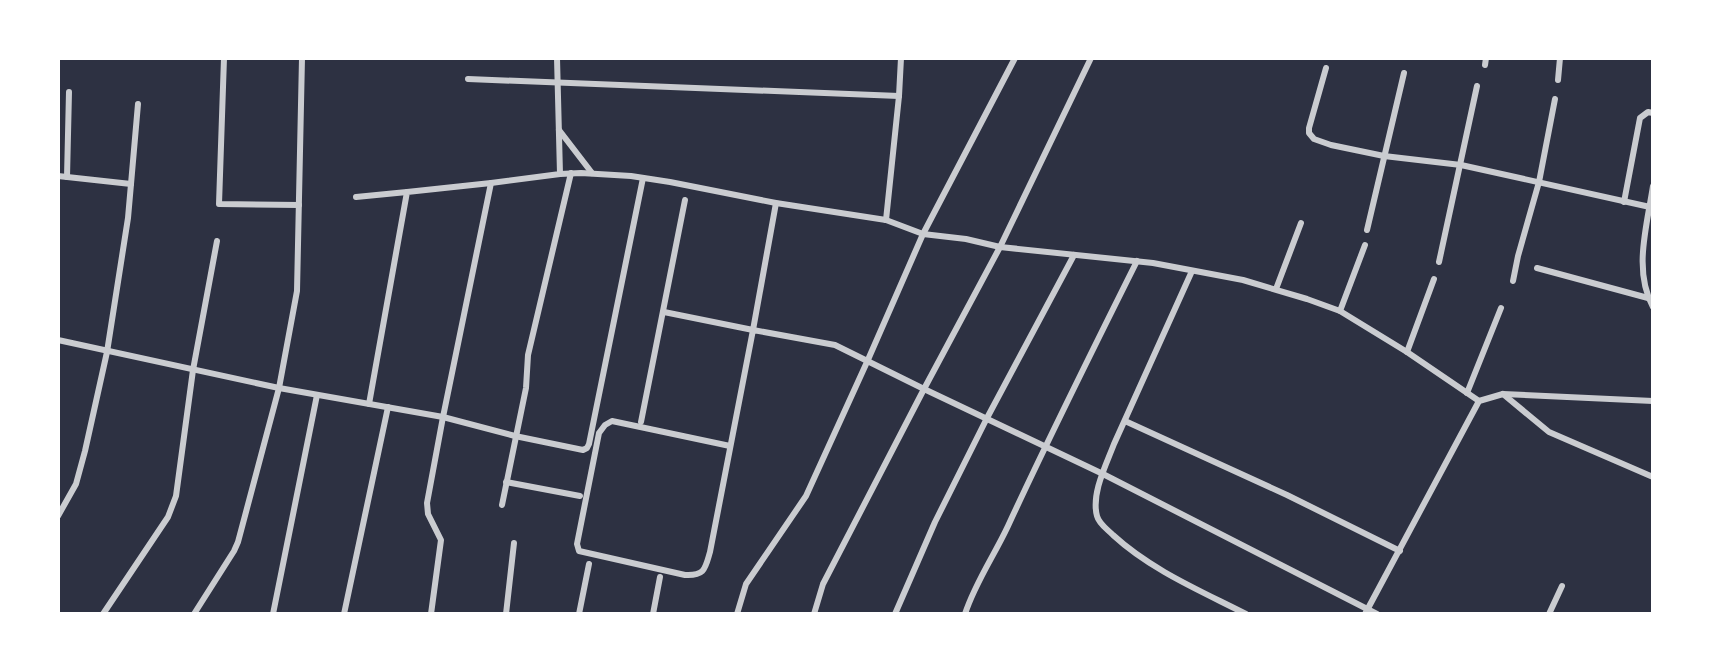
<svg xmlns="http://www.w3.org/2000/svg" width="1711" height="672" font-family="Commissioner,sans-serif">
  <rect width="100%" height="100%" fill="#2d3142"/>
  <g fill="none" stroke-linecap="round" stroke-linejoin="round">
    <g stroke="#caccd0" stroke-width="6">
      <path d="M 224,58 L 219,204 L 299,205"/>
      <path d="M 1485,65 L 1486,58"/>
      <path d="M 1326,68 L 1309,128 L 1309,133 L 1314,139 L 1331,145 L 1384,156 L 1461,165 L 1650,207"/>
      <path d="M 468,79 L 899,96"/>
      <path d="M 1558,80 L 1560,58"/>
      <path d="M 559,130 L 592,173"/>
      <path d="M 560,174 L 581,173 L 631,176 L 670,182 L 776,203 L 886,220 L 923,234 L 966,239 L 1000,247 L 1153,263 L 1243,280 L 1307,299 L 1340,311 L 1407,352 L 1479,401"/>
      <path d="M 58,176 L 131,184 L 128,218 L 107,352 L 85,451 L 76,484 L 58,516"/>
      <path d="M 67,177 L 69,92"/>
      <path d="M 131,184 L 138,104"/>
      <path d="M 1653,186 C 1647,226 1633,270 1653,307"/>
      <path d="M 356,197 L 407,192"/>
      <path d="M 1624,202 L 1640,118 L 1648,112 L 1653,113"/>
      <path d="M 886,220 L 899,96 L 901,58"/>
      <path d="M 1367,230 L 1404,73"/>
      <path d="M 1439,262 L 1477,86"/>
      <path d="M 1537,268 L 1648,298"/>
      <path d="M 1192,271 L 1114,444 C 1106,465 1091,494 1097,516 C 1099,524 1107,529 1113,535 C 1151,570 1201,591 1246,614"/>
      <path d="M 1513,281 L 1518,256 L 1539,182 L 1555,99"/>
      <path d="M 1276,289 L 1301,223"/>
      <path d="M 1340,311 L 1365,245"/>
      <path d="M 664,312 L 753,330 L 776,203"/>
      <path d="M 58,340 L 279,388 L 443,417 L 515,436 L 583,450 L 587,448 L 589,444 L 643,178"/>
      <path d="M 1407,352 L 1434,279"/>
      <path d="M 1467,393 L 1501,308"/>
      <path d="M 1503,394 L 1549,432 L 1653,477"/>
      <path d="M 369,404 L 407,192 L 491,183"/>
      <path d="M 1125,421 L 1287,495 L 1400,551"/>
      <path d="M 641,422 L 685,200"/>
      <path d="M 730,446 L 612,421 L 605,425 L 599,433 L 577,544 L 579,551 L 685,575 C 705,576 705,569 710,552 L 753,330 L 835,345 L 924,389 L 1103,474 L 1377,614"/>
      <path d="M 506,482 L 580,496"/>
      <path d="M 502,505 L 526,388 L 528,355 L 571,173"/>
      <path d="M 103,614 L 168,517 L 176,496 L 193,370 L 217,241"/>
      <path d="M 194,614 L 234,551 L 238,542 L 279,388 L 297,291 L 302,58"/>
      <path d="M 273,614 L 317,395"/>
      <path d="M 344,614 L 388,407"/>
      <path d="M 431,614 L 441,540 L 428,514 L 427,503 L 443,417 L 491,183 L 560,174 L 557,58"/>
      <path d="M 506,614 L 514,543"/>
      <path d="M 579,614 L 589,564"/>
      <path d="M 653,614 L 660,577"/>
      <path d="M 737,614 L 746,584 L 806,496 L 867,362 L 923,234 L 1015,58"/>
      <path d="M 814,614 L 823,584 L 924,389 L 1000,247 L 1091,58"/>
      <path d="M 895,614 L 935,522 L 987,418 L 1074,255"/>
      <path d="M 965,614 C 975,583 994,556 1008,526 C 1049,437 1093,349 1137,261"/>
      <path d="M 1365,614 L 1479,401 L 1503,394 L 1653,401"/>
      <path d="M 1549,614 L 1562,586"/>
    </g>
  </g>
  <rect width="1711" height="672" fill="none" stroke="#ffffff" stroke-width="120"/>
</svg>
